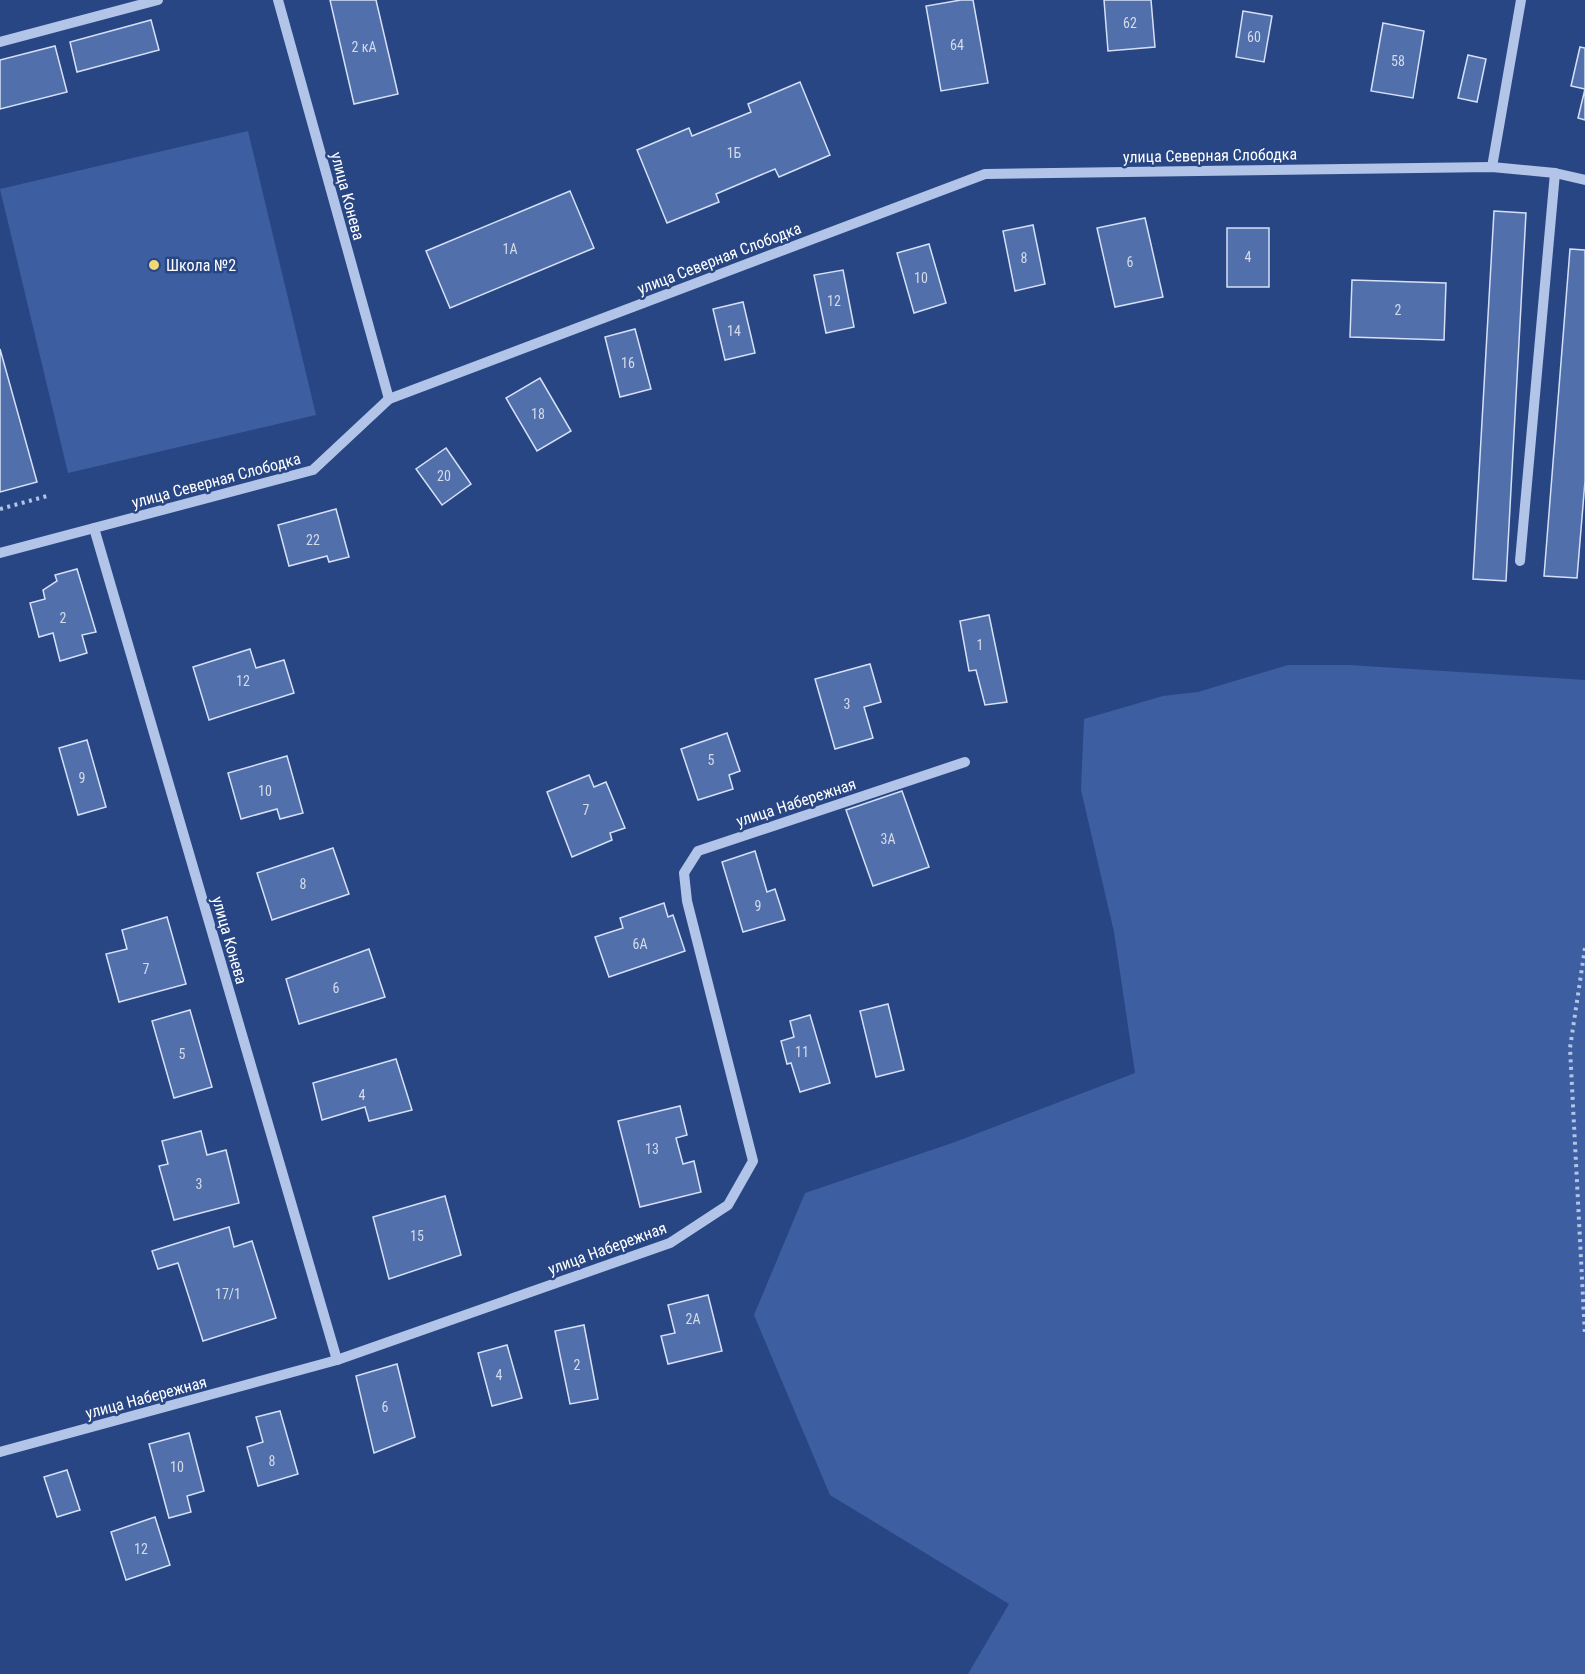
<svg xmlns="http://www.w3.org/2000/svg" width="1585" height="1674" font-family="'Roboto Condensed',sans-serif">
  <rect width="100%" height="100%" fill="#284684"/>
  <g fill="#3d5ea0">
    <path d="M 248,131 L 316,415 L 68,473 L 0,189 Z"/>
    <path d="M 1288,665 L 1349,665 L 1585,680 L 1585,1674 L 968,1674 L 1009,1604 L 830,1495 L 754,1315 L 805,1193 L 955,1142 L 1135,1073 L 1114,932 L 1081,790 L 1084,719 L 1163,696 L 1198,692 Z"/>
  </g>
  <g fill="#5170ab" stroke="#d5e0f6" stroke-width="1.5">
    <path d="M 330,0 L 376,0 L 398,94 L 354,104 Z"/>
    <path d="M 961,0 L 973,0 L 988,83 L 941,91 L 926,6 Z"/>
    <path d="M 1104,0 L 1151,0 L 1155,47 L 1108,51 Z"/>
    <path d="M 1243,11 L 1272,16 L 1264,62 L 1236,57 Z"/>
    <path d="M 151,20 L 159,50 L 77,72 L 70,42 Z"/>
    <path d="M 1383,23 L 1424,31 L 1413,98 L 1371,91 Z"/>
    <path d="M 55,46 L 67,92 L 0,109 L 0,60 Z"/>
    <path d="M 1580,47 L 1585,48 L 1585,120 L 1578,118 L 1585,89 L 1571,86 Z"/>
    <path d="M 1468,55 L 1486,59 L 1477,102 L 1458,98 Z"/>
    <path d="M 800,82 L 830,155 L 779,177 L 775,169 L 716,194 L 719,202 L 667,223 L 637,150 L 689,128 L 692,136 L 751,112 L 748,104 Z"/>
    <path d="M 570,191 L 594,248 L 450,308 L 426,251 Z"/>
    <path d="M 1494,211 L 1526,213 L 1506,581 L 1473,579 Z"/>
    <path d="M 1145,218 L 1163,297 L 1115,307 L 1097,228 Z"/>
    <path d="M 1033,225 L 1045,284 L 1015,291 L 1003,231 Z"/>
    <rect x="1227" y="228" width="42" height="59"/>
    <path d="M 929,244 L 946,303 L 914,313 L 897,253 Z"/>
    <path d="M 1570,249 L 1585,250 L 1585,481 L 1577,578 L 1544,576 Z"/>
    <path d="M 843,270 L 854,327 L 826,333 L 814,275 Z"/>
    <path d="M 1352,280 L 1446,283 L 1444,340 L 1350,337 Z"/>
    <path d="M 743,302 L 755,353 L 725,360 L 713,309 Z"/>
    <path d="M 635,329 L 651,389 L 620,397 L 605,337 Z"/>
    <path d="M 0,349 L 37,482 L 0,492 Z"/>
    <path d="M 540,378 L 571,431 L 537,451 L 506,398 Z"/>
    <path d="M 446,448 L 471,484 L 442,505 L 416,469 Z"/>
    <path d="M 336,509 L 349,557 L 329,562 L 327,556 L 289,566 L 278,525 Z"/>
    <path d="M 77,569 L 96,632 L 82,635 L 87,653 L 60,661 L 53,633 L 39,637 L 30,603 L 45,599 L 43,590 L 57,581 L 55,575 Z"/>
    <path d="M 989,615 L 1007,702 L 985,705 L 976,670 L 969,671 L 960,621 Z"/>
    <path d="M 250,649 L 256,668 L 284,660 L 294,693 L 209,720 L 193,667 Z"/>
    <path d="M 870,664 L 881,702 L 864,707 L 873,738 L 835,749 L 815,679 Z"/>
    <path d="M 727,733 L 740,771 L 729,775 L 733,789 L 698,800 L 681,749 Z"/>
    <path d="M 87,740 L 106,807 L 78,815 L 59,748 Z"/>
    <path d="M 287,756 L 303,813 L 280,819 L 277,809 L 241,819 L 228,773 Z"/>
    <path d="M 589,775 L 594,787 L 606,782 L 625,828 L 610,833 L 612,840 L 572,857 L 547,792 Z"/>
    <path d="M 902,791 L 929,867 L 873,886 L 846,810 Z"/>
    <path d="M 333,848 L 349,894 L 272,920 L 257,873 Z"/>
    <path d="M 755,851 L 767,892 L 775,889 L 785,920 L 743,932 L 722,862 Z"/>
    <path d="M 664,903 L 668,917 L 673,915 L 685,951 L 609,977 L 595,937 L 623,928 L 620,918 Z"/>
    <path d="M 167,917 L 186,984 L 119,1002 L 106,954 L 127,949 L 122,930 Z"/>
    <path d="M 369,949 L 385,997 L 299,1024 L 286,979 Z"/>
    <path d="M 888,1004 L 904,1070 L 876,1077 L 860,1011 Z"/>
    <path d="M 190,1010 L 212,1087 L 174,1098 L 152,1021 Z"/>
    <path d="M 810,1015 L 830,1083 L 800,1092 L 791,1063 L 787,1064 L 781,1041 L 794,1037 L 790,1021 Z"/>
    <path d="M 396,1059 L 412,1110 L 369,1121 L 365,1107 L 322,1120 L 313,1083 Z"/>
    <path d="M 680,1106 L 687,1135 L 676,1138 L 683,1164 L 694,1161 L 701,1192 L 640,1207 L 618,1121 Z"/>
    <path d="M 201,1131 L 207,1155 L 226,1150 L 239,1203 L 174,1220 L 159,1166 L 168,1164 L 162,1141 Z"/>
    <path d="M 445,1196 L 461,1255 L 389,1279 L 373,1217 Z"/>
    <path d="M 229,1227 L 234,1247 L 252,1241 L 276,1318 L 203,1341 L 178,1263 L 158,1269 L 152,1251 Z"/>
    <path d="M 708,1295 L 722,1351 L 668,1364 L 661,1336 L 675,1333 L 668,1305 Z"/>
    <path d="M 584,1325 L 598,1399 L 570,1404 L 555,1331 Z"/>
    <path d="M 507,1345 L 522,1398 L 492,1406 L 478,1353 Z"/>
    <path d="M 397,1364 L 415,1437 L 374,1453 L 356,1376 Z"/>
    <path d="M 280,1411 L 298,1474 L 258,1486 L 247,1447 L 263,1442 L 256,1417 Z"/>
    <path d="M 189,1433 L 204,1491 L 187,1496 L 191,1512 L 169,1518 L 149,1444 Z"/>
    <path d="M 67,1470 L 80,1510 L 57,1517 L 44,1477 Z"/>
    <path d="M 155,1517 L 170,1565 L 126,1580 L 111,1532 Z"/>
  </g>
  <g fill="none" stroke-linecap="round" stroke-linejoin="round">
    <g stroke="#b2c4e7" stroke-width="4" stroke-dasharray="3 4.5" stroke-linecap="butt">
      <path d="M 0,509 L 47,496"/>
      <path d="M 1585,948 L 1570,1048 L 1585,1336"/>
    </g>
    <g stroke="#b2c4e7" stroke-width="10">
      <path d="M 278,0 L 389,399"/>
      <path d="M 0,42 L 158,0"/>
      <path d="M 1492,167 L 1521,0"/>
      <path d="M 94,528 L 337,1360"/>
      <path d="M 0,553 L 313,470 L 389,399 L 985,174 L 1492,167 L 1555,173 L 1585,180"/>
      <path d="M 1520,561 L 1555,173"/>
      <path d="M 0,1452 L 337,1360 L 670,1243 L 728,1205 L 753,1161 L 687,901 L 684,873 L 698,851 L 965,762"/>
    </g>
  </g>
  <circle fill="#efd978" stroke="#284684" stroke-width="2" cx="154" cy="265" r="6"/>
  <g text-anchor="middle" stroke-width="5" stroke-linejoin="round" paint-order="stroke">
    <g font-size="14" fill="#d4dbea">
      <text x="1130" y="28">62</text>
      <text x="1254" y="42">60</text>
      <text x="957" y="50">64</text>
      <text x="364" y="52">2 кА</text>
      <text x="1398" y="66">58</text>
      <text x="734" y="158">1Б</text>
      <text x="510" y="254">1А</text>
      <text x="1248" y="262">4</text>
      <text x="1024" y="263">8</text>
      <text x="1130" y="267">6</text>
      <text x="921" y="283">10</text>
      <text x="834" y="306">12</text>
      <text x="1398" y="315">2</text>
      <text x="734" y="336">14</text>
      <text x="628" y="368">16</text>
      <text x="538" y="419">18</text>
      <text x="444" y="481">20</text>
      <text x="313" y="545">22</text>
      <text x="63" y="623">2</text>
      <text x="980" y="650">1</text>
      <text x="243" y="686">12</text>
      <text x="847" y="709">3</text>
      <text x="711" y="765">5</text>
      <text x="82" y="783">9</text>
      <text x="265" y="796">10</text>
      <text x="586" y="815">7</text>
      <text x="888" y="844">3А</text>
      <text x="303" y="889">8</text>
      <text x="758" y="911">9</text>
      <text x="640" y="949">6А</text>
      <text x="146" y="974">7</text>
      <text x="336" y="993">6</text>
      <text x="802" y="1057">11</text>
      <text x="182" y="1059">5</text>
      <text x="362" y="1100">4</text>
      <text x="652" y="1154">13</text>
      <text x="199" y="1189">3</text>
      <text x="417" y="1241">15</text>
      <text x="228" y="1299">17/1</text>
      <text x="693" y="1324">2А</text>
      <text x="577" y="1370">2</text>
      <text x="499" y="1380">4</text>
      <text x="385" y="1412">6</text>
      <text x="272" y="1466">8</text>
      <text x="177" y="1472">10</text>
      <text x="141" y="1554">12</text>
    </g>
    <g font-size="16" fill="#fff" stroke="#284684">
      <text transform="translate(1210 155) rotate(-1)" y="6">улица Северная Слободка</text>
      <text transform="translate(348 196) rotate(75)" y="6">улица Конева</text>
      <text transform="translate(719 258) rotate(-21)" y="6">улица Северная Слободка</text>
      <text transform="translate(216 480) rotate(-15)" y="6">улица Северная Слободка</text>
      <text transform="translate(796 802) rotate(-18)" y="6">улица Набережная</text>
      <text transform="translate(230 940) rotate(74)" y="6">улица Конева</text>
      <text transform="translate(607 1248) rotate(-20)" y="6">улица Набережная</text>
      <text transform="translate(146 1397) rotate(-15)" y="6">улица Набережная</text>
    </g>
    <g font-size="16" fill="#fff" stroke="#284684" text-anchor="start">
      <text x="166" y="271">Школа №2</text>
    </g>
  </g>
</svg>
